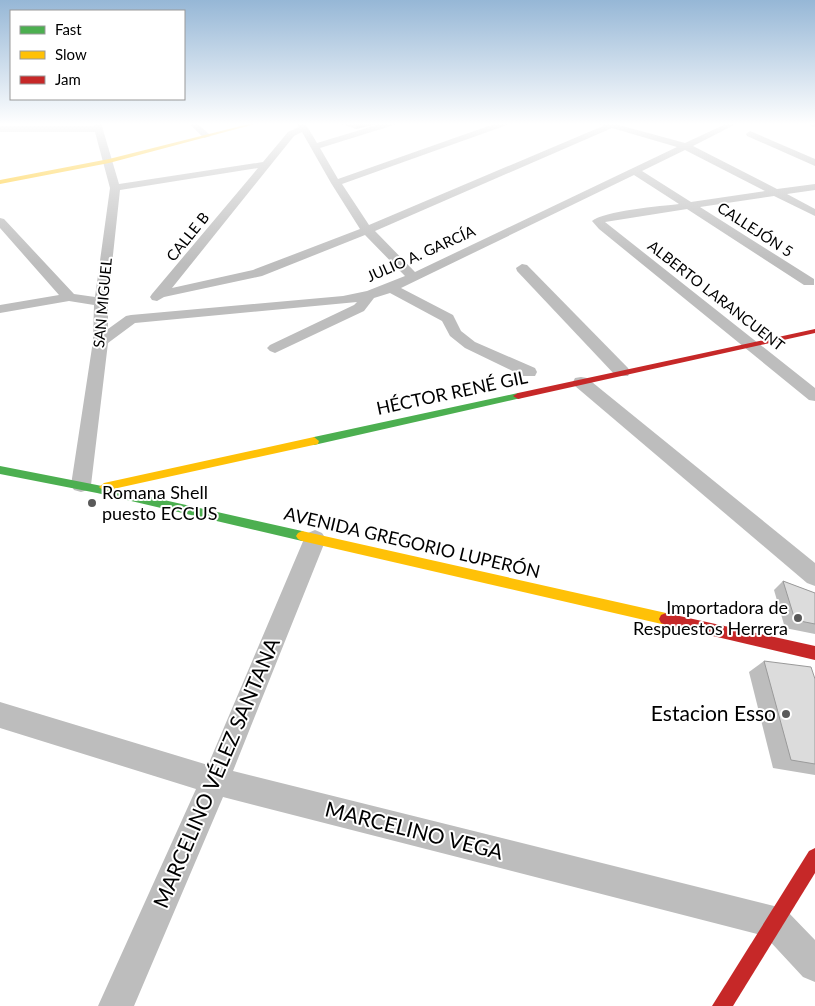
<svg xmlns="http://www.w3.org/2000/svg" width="815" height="1006" font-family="Lato,sans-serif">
  <rect width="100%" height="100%" fill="#fff"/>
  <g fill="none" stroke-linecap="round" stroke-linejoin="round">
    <g fill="#bdbdbd" fill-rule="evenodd">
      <path d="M 93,123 L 101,123 L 119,184 L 263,162 L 288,132 L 299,127 L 297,123 L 305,123 L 317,143 L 383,123 L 395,123 L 394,125 L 320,148 L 338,179 L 497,123 L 508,123 L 507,125 L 342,184 L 369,225 L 603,126 L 598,123 L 621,123 L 619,125 L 685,143 L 728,123 L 738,123 L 693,146 L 777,189 L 815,184 L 815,190 L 787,194 L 815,209 L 815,216 L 774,196 L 700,207 L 814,279 L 814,285 L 804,285 L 687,209 L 605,222 L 815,388 L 815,401 L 809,400 L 599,229 L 592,221 C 603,211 662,206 679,204 L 634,175 L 401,288 L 453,315 L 461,331 L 475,342 L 535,368 L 537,372 L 535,376 L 523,376 L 465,348 L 450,336 L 442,321 L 390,293 L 374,298 L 364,311 L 275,353 L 270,351 L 267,348 L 270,345 L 354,305 L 357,302 L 135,323 L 108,343 L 91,485 L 88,490 L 81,492 L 74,490 L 71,485 L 93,341 L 94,305 L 69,301 L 0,313 L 0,305 L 59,295 L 0,228 L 0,218 L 4,219 L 74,294 L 95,297 L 110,188 L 95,132 L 0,132 L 0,126 L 94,126 ZM 612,128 L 677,147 L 415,272 L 375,231 ZM 302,132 L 331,183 L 360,229 L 253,270 L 172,288 L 294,136 ZM 685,150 L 765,191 L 691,202 L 642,171 ZM 258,168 L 152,294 L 150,297 L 152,300 L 157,301 L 164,297 L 262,276 L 365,235 L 405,276 L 367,291 L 343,296 L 131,315 L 126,316 L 108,329 L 108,301 L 120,190 Z"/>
      <path d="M 188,123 L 197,123 L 211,136 L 204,138 Z"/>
      <path d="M 807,123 L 815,123 L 815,127 L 808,125 Z"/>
      <path d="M 750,131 L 815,159 L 815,166 L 747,136 L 746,134 Z"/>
      <path d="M 522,264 L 527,265 L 628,368 L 630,372 L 628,376 L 616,376 L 517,271 L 516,268 Z"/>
      <path d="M 581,377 L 587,378 L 815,563 L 815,586 L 807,583 L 575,386 L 573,382 L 575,378 Z"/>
      <path d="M 315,530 L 322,533 L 326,539 L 233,771 L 774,906 L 786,910 L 815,940 L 815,982 L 803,977 L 765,936 L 223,797 L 134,1006 L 98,1006 L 196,789 L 0,728 L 0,702 L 208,765 L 304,539 L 308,533 Z"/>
    </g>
    <g fill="#4caf50" fill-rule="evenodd">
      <path d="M 518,393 L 521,394 L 521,398 L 314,445 L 309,441 L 314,437 Z"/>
      <path d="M 0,466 L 97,485 L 302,531 L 306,533 L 308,536 L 306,539 L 302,541 L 97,493 L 0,474 Z"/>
    </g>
    <g fill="#ffc107" fill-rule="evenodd">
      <path d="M 253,123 L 259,123 L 109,163 L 0,184 L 0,180 L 109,159 Z"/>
      <path d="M 314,437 L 319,441 L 318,444 L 104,491 L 99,487 L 104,483 Z"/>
      <path d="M 302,531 L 666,613 L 671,615 L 673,619 L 671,623 L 666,625 L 302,541 L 298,539 L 296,536 L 298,533 Z"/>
    </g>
    <g fill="#c62828" fill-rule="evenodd">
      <path d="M 815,329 L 815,333 L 518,399 L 513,396 L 518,393 Z"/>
      <path d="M 666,613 L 815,646 L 815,660 L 666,625 L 661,623 L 659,619 L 661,615 Z"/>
      <path d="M 815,848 L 815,873 L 733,1006 L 712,1006 L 809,851 Z"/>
    </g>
  </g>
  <g fill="#bdbdbd">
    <path d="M 337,123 L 380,123 L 356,129 Z"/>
    <path d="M 783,581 L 815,593 L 815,634 L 785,628 L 774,590 Z"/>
    <path d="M 764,661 L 815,679 L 815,775 L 773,768 L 749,672 Z"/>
  </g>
  <path fill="#9a9a9a" d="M 355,123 L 380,123 L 356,129 Z"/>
  <g fill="#dcdcdc" stroke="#9a9a9a">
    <path d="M 783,581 L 815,593 L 815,624 L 795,620 Z"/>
    <path d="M 764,661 L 811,667 L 815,679 L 815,764 L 791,760 Z"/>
  </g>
  <linearGradient id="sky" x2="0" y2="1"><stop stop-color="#96b7d6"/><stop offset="0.47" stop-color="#fff"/><stop offset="1" stop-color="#fff" stop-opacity="0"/></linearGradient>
  <rect width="815" height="264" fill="url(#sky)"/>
  <g fill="#595959" stroke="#fff" stroke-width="2">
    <circle cx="92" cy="503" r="5"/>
    <circle cx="798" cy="618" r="5"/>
    <circle cx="786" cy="714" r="5"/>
  </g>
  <g text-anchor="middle" stroke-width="4" stroke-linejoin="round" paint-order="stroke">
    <g font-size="15" fill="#000" stroke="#fff">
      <text transform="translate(755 230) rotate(33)" y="5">CALLEJÓN 5</text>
      <text transform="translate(188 237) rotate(-51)" y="5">CALLE B</text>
      <text transform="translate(421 254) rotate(-24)" y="5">JULIO A. GARCÍA</text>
      <text transform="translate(716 296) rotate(38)" y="5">ALBERTO LARANCUENT</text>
      <text transform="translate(103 303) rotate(-85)" y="5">SAN MIGUEL</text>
    </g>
    <g font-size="18" fill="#000" stroke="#fff">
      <text transform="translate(452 393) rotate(-12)" y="6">HÉCTOR RENÉ GIL</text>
      <text transform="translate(412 543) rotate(13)" y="6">AVENIDA GREGORIO LUPERÓN</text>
    </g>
    <g font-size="18" fill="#000" stroke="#fff" text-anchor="start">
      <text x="102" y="499">Romana Shell<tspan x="102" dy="21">puesto ECCUS</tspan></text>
      <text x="788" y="614" text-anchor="end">Importadora de<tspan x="788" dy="21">Respuestos Herrera</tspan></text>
    </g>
    <g font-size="21" fill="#000" stroke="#fff" text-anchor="end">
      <text x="776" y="721">Estacion Esso</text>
    </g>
    <g font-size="21" fill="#000" stroke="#fff">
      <text transform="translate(217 773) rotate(-67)" y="7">MARCELINO VÉLEZ SANTANA</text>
      <text transform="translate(414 831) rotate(14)" y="7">MARCELINO VEGA</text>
    </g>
  </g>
  <rect x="10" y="10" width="175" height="90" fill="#ffffff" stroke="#999999"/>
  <rect x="20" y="26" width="25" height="8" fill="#4caf50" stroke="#999999"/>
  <text x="55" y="35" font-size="15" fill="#000000">Fast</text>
  <rect x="20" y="51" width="25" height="8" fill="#ffc107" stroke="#999999"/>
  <text x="55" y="60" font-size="15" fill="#000000">Slow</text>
  <rect x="20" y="76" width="25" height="8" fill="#c62828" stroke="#999999"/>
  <text x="55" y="85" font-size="15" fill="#000000">Jam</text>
</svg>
